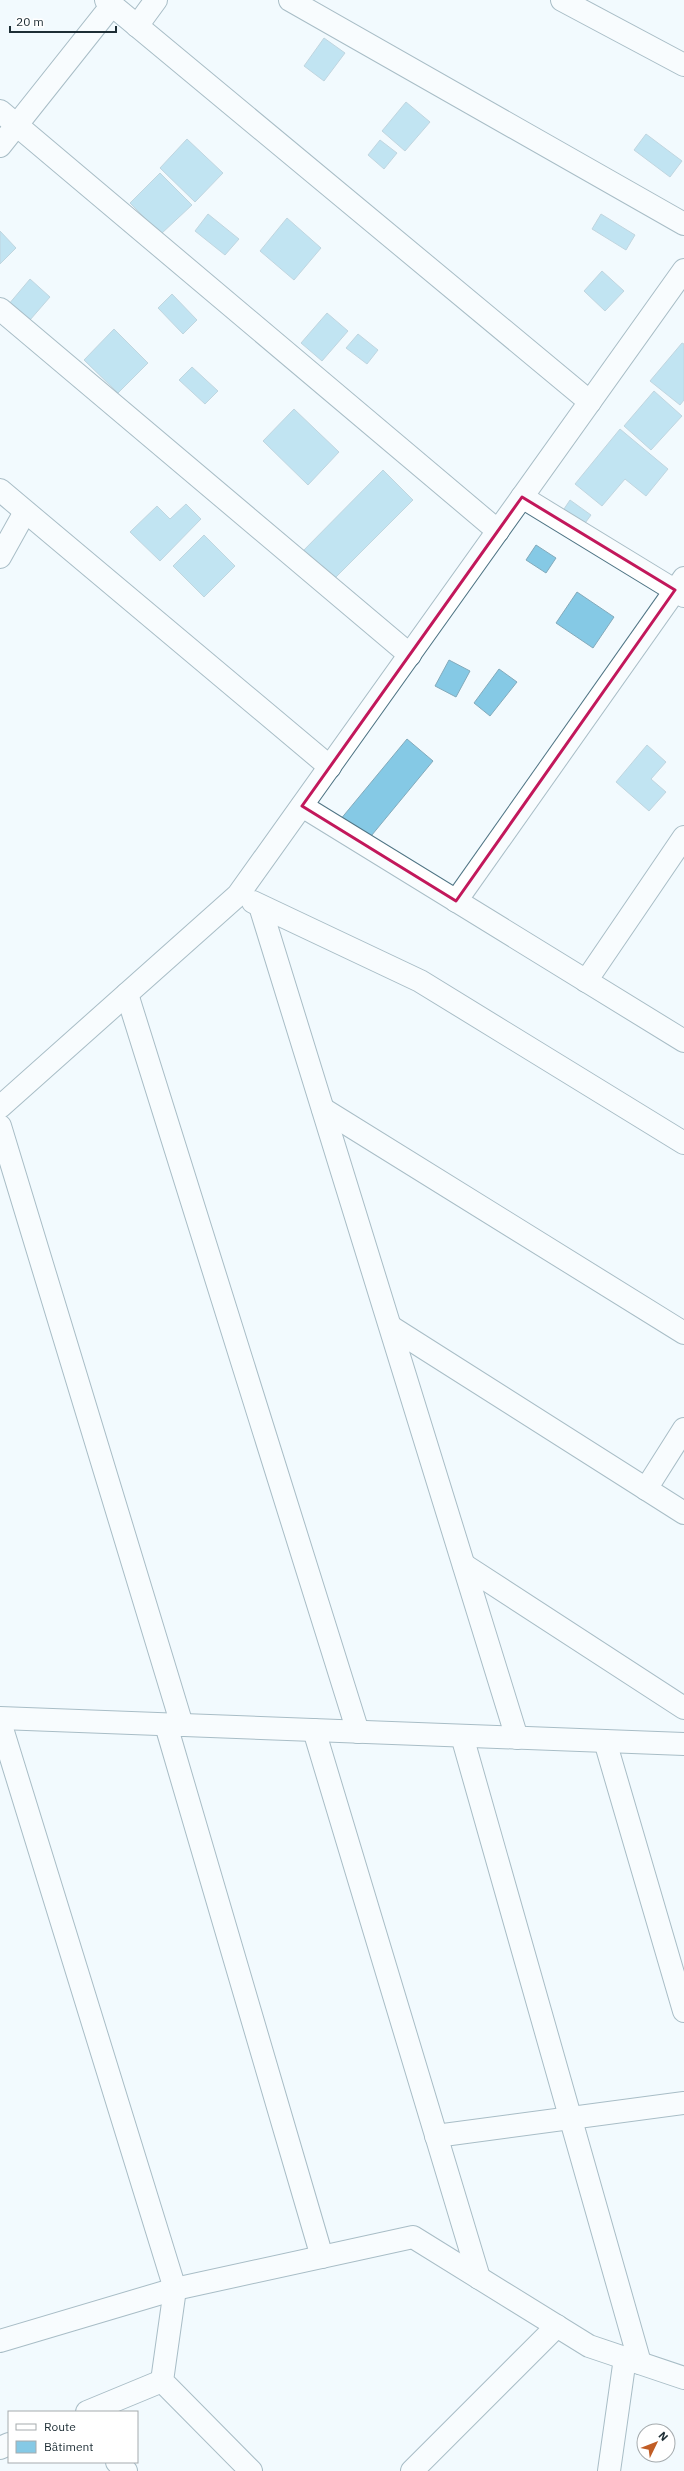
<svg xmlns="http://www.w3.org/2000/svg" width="684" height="2471" font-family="'IBM Plex Sans',sans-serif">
  <rect width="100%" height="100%" fill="#f2fafe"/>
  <g fill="#85c9e5" stroke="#83aabb">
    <path d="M 324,38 L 345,53 L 324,81 L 304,66 Z"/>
    <path d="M 406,102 L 430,122 L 405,151 L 382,131 Z"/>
    <path d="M 646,134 L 682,161 L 670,177 L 634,150 Z"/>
    <path d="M 187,139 L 223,173 L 195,202 L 160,168 Z"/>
    <path d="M 380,140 L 397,153 L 384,169 L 368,155 Z"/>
    <path d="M 160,173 L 192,205 L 161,234 L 130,203 Z"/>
    <path d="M 208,214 L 239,239 L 225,255 L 195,231 Z"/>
    <path d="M 601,214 L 635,235 L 626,250 L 592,229 Z"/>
    <path d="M 287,218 L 321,248 L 294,280 L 260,251 Z"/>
    <path d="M 0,231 L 16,248 L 0,264 Z"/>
    <path d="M 602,271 L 624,291 L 605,311 L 584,291 Z"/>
    <path d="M 30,279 L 50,297 L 23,328 L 3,311 Z"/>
    <path d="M 172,294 L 197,320 L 183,334 L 158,308 Z"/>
    <path d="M 327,313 L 348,331 L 322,361 L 301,343 Z"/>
    <path d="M 114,329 L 148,363 L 118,393 L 84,360 Z"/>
    <path d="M 358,334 L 378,350 L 367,364 L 346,348 Z"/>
    <path d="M 682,343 L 684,344 L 684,400 L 680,405 L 650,381 Z"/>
    <path d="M 192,367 L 218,391 L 205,404 L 179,380 Z"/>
    <path d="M 654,391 L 682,416 L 651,450 L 624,426 Z"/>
    <path d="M 294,409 L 339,452 L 308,485 L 263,441 Z"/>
    <path d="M 620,429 L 668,469 L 646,496 L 625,479 L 602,506 L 575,484 Z"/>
    <path d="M 383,470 L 413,500 L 329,584 L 299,555 Z"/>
    <path d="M 570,500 L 591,515 L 580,530 L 560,515 Z"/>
    <path d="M 186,504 L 201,519 L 160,561 L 130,532 L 157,506 L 170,519 Z"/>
    <path d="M 204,535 L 235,566 L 204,597 L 173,566 Z"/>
    <path d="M 536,545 L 556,558 L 546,573 L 526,560 Z"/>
    <path d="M 577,592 L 614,617 L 593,648 L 556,623 Z"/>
    <path d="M 449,660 L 470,671 L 456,697 L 435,686 Z"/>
    <path d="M 499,669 L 517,682 L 490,716 L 474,703 Z"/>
    <path d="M 407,739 L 433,761 L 362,847 L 335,826 Z"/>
    <path d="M 647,745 L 666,762 L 651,779 L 666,792 L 649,811 L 616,782 Z"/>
  </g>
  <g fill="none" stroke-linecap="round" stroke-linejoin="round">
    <g stroke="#4f7484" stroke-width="24">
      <g id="minor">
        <path d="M 106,0 L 590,402"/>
        <path d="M 290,0 L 684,224"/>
        <path d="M 562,0 L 684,65"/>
        <path d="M 137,26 L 156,0"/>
        <path d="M 0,111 L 498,531"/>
        <path d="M 0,146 L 112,5"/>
        <path d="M 0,309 L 410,655"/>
        <path d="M 0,490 L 330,767"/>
        <path d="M 522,497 L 684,596"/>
        <path d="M 0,557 L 25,512"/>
        <path d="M 302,806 L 684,1041"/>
        <path d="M 456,901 L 684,578"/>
        <path d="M 253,902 L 420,981 L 684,1143"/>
        <path d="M 260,906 L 517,1738"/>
        <path d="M 586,981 L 684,837"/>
        <path d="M 127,994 L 358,1732"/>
        <path d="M 0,1107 L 238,895 L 684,270"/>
        <path d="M 323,1109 L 684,1333"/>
        <path d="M 0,1126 L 182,1725"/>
        <path d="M 391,1327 L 684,1513"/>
        <path d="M 646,1489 L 684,1429"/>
        <path d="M 464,1565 L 684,1708"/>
        <path d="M 0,1718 L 684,1744"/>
        <path d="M 0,1722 L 175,2289 L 162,2381 L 251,2471"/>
        <path d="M 166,1725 L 322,2257"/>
        <path d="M 314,1730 L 479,2278"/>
        <path d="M 462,1736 L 640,2363"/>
        <path d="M 605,1741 L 684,2011"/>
        <path d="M 436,2136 L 684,2103"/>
        <path d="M 0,2341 L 175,2289 L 413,2237 L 589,2346 L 684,2378"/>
        <path d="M 87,2412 L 162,2381"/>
        <path d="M 0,2448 L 9,2444"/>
        <path d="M 117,2462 L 126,2471"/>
        <path d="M 412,2471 L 557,2326"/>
        <path d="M 609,2471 L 625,2358"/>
      </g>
    </g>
    <use href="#minor" stroke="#fff" stroke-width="22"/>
  </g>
  <path d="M0 0H684V2471H0ZM 522,497 L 675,590 L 456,901 L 302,806 Z" fill="#f2fafe" fill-opacity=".55" fill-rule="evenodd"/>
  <path fill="none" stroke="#c2185b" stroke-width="3" stroke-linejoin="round" d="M 522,497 L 675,590 L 456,901 L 302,806 Z"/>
  <rect x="8" y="2411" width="130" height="52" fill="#ffffff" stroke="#a5abae"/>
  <rect x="16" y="2424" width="20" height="6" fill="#ffffff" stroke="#a5abae"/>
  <text x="44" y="2431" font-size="12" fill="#1e2e35">Route</text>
  <rect x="16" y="2441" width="20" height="12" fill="#85c9e5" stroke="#a5abae"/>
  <text x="44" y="2451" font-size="12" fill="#1e2e35">Bâtiment</text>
  <g transform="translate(656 2443) rotate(47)"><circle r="19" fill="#ffffff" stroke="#a5abae"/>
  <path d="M0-3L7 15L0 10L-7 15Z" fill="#c15d25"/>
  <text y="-6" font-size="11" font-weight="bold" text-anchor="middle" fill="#1e2e35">N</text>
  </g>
  <path d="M10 26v6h106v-6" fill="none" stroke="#1e2e35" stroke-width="2"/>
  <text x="16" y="26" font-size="12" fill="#1e2e35" stroke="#ffffff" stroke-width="3" paint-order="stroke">20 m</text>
</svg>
